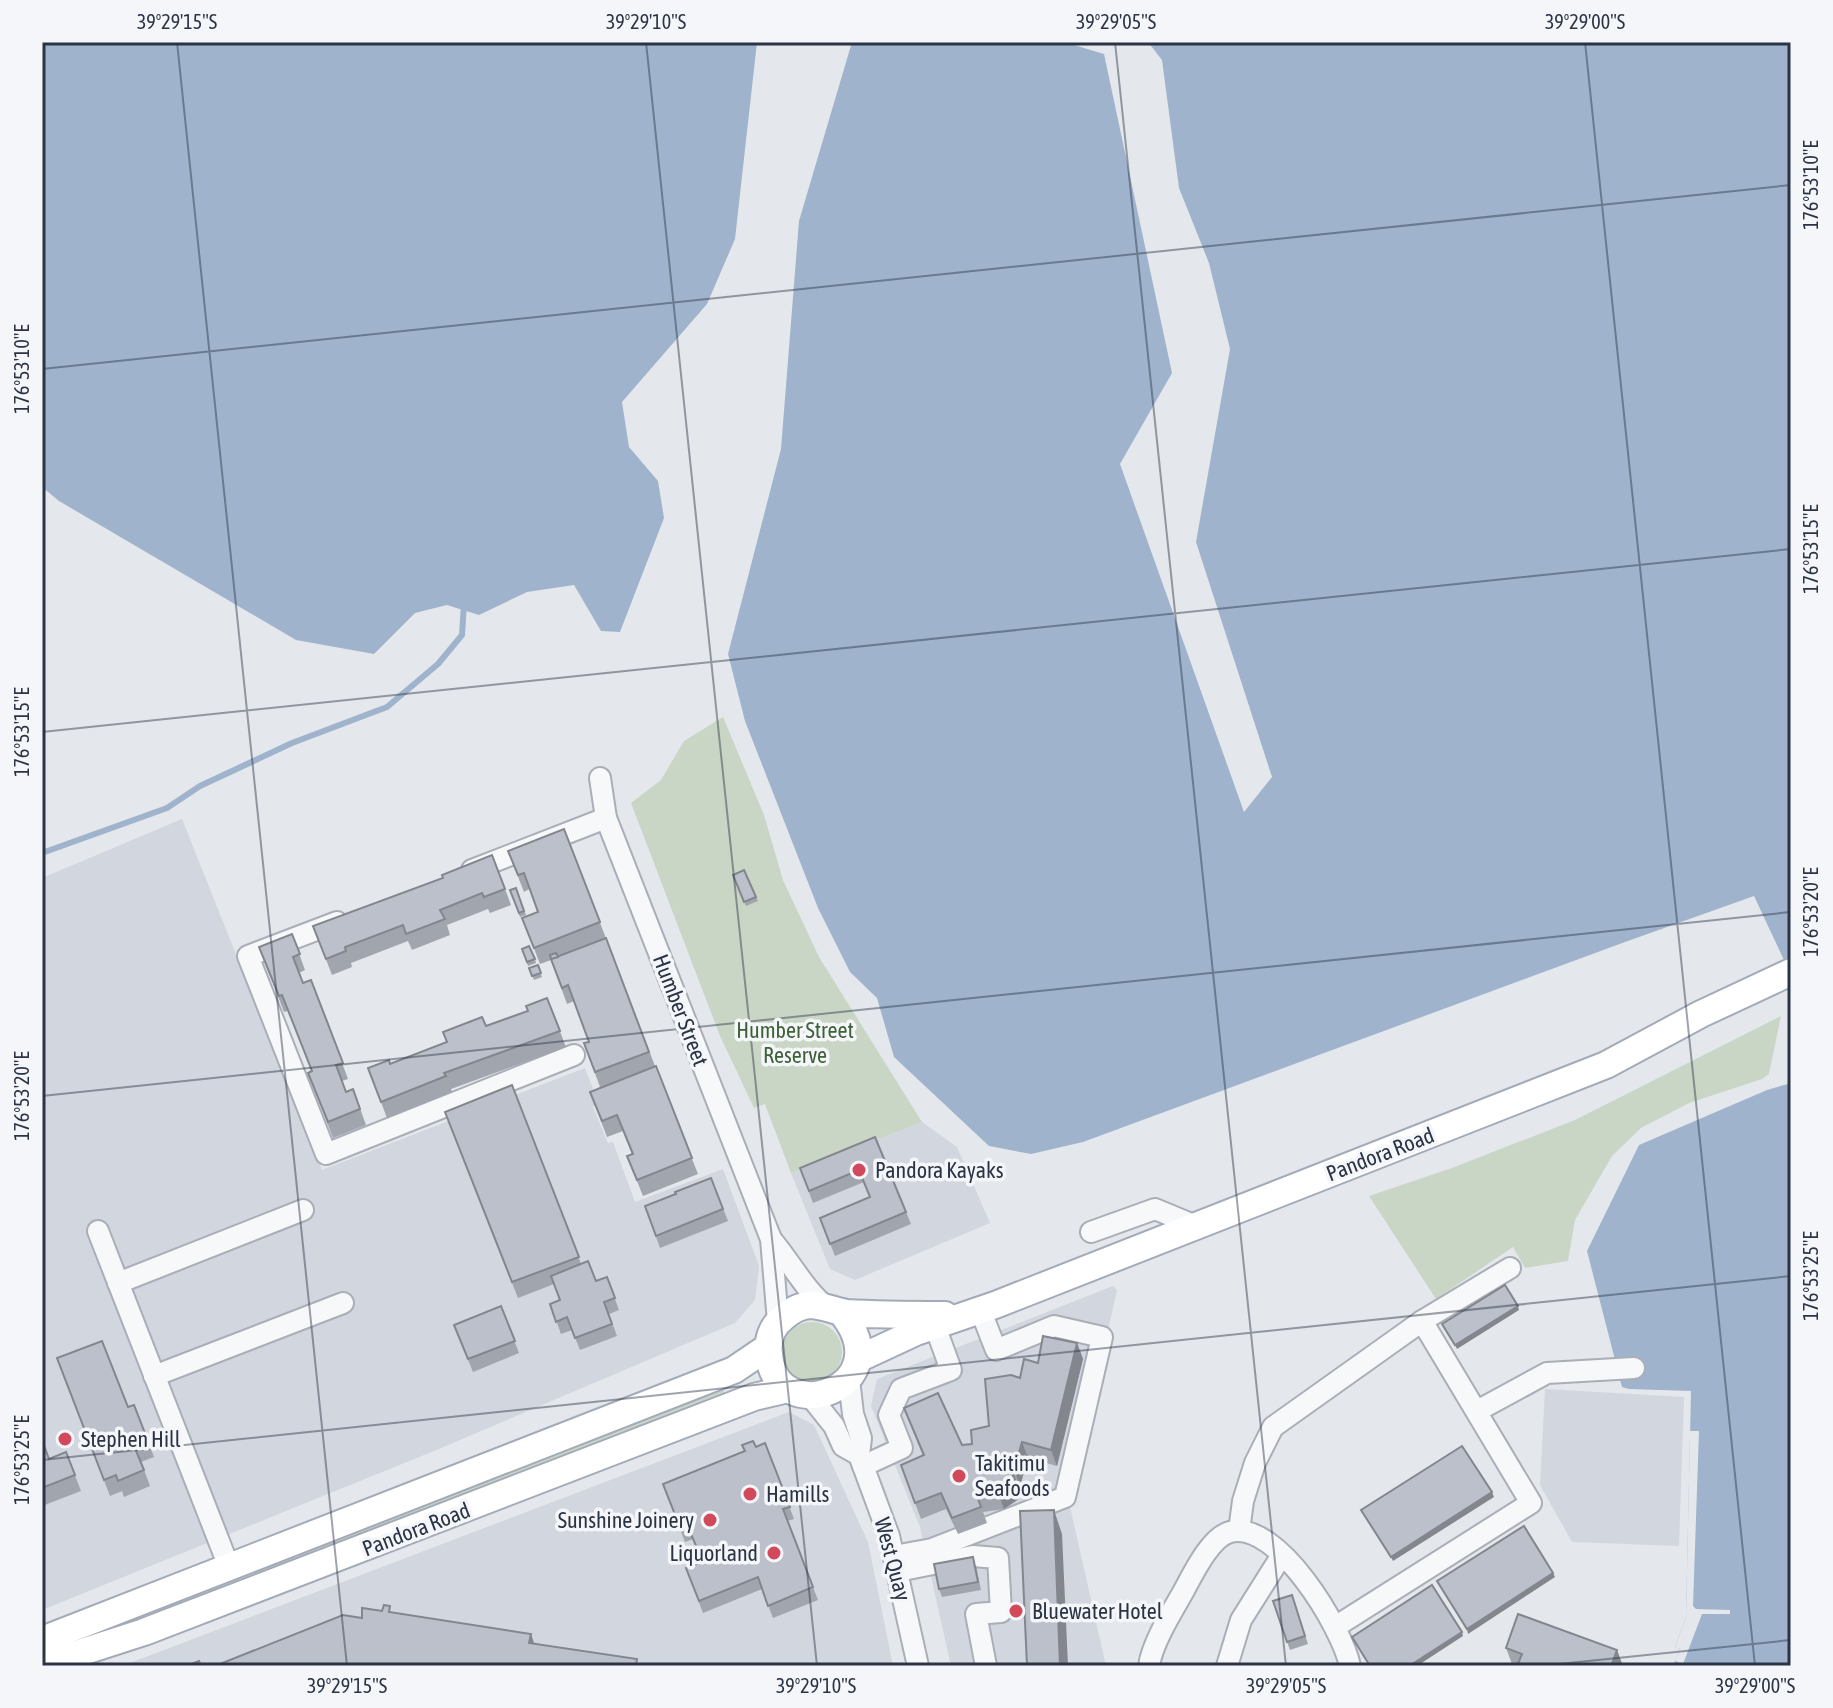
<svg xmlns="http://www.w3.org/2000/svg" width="1833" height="1708" font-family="'Asap Condensed',sans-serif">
  <rect width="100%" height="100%" fill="#e4e7ec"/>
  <g fill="#d2d6de">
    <path d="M 182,819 L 322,1170 L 585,1068 L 599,1104 L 593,1107 L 608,1143 L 613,1142 L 635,1202 L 723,1169 L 759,1266 L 755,1300 L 735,1323 L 434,1451 L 42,1610 L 42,878 Z"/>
    <path d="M 922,1122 L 957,1147 L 990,1223 L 855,1280 L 830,1269 L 791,1173 Z"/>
    <path d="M 1113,1286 L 1117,1290 L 1069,1502 L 1106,1666 L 951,1666 L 920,1527 L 871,1406 L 877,1379 Z"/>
    <path d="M 1545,1389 L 1684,1397 L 1679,1546 L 1572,1542 L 1540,1485 Z"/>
    <path d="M 789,1412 L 814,1425 L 868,1542 L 893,1666 L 122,1666 Z"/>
  </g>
  <g fill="#c9d6c5">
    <path d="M 723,717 L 764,815 L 783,880 L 819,957 L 922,1122 L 791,1173 L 765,1104 L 754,1108 L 720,1036 L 631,803 L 661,780 L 684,741 Z"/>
    <path d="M 1781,1016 L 1769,1074 L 1762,1079 L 1689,1103 L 1641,1128 L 1612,1156 L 1575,1220 L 1568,1261 L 1525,1268 L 1513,1247 L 1436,1299 L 1369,1196 L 1452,1168 L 1575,1120 Z"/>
    <circle cx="812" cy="1352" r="30"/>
    <path d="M 720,1384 L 727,1397 L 135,1629 L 42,1648 Z"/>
  </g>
  <g fill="#9fb4cc">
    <path d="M 42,42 L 757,42 L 735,239 L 707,304 L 622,402 L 629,447 L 658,481 L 664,518 L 620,632 L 601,631 L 574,585 L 527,592 L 479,615 L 447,605 L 415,613 L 374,654 L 296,640 L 59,501 L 42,487 Z"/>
    <path d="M 852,42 L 1064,42 L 1104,54 L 1172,373 L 1120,464 L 1244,812 L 1272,777 L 1196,542 L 1230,349 L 1209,263 L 1179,188 L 1162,60 L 1148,42 L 1791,42 L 1791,975 L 1754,896 L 1625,942 L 1083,1142 L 1031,1154 L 989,1146 L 894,1057 L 877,998 L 850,972 L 818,908 L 745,721 L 728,654 L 781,449 L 799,221 Z"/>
    <path d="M 1791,1083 L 1791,1666 L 1673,1666 L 1680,1649 L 1675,1647 L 1686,1617 L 1691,1391 L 1629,1389 L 1622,1387 L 1587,1251 L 1639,1145 L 1767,1090 Z"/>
  </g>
  <path fill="#e4e7ec" d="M 1690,1431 L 1699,1431 L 1693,1606 L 1696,1609 L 1730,1610 L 1730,1614 L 1702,1614 L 1683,1664 L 1675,1661 L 1680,1649 L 1675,1647 L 1686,1617 Z"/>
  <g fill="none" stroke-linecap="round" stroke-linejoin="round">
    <path stroke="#9fb4cc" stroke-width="6" d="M 42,853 L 167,808 L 200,786 L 292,743 L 387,707 L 438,664 L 462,635 L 464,603"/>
    <g stroke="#a9aeb7" stroke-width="24">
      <g id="minor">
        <path d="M 600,778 L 606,818 L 771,1239 L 778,1322"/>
        <path d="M 472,870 L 606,818"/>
        <path d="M 337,922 L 248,956 L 326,1154 L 574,1055"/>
        <path d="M 98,1231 L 229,1567"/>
        <path d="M 1091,1232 L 1155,1209 L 1196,1226"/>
        <path d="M 771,1239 C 790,1261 804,1289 826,1307"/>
        <path d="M 118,1283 L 303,1210"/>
        <path d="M 154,1376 L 343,1303"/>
        <path d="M 849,1379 L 853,1414 L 861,1438 L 859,1455 L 889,1536 L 918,1666"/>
        <path d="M 810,1396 L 834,1426 L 843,1446 L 859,1455"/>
        <path d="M 1477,1411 L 1547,1373 L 1634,1368"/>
        <path d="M 863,1466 L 902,1448 L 889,1415 L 901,1389 L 951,1370 L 935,1326"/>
        <path d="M 1239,1531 L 1243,1501 L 1255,1463 L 1273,1427 L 1422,1321 L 1510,1268"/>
        <path d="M 894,1556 L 932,1549 L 1065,1497 L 1102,1337 L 1054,1326 L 996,1350 L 980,1309"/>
        <path d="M 898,1571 L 973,1556 L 998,1558 L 1001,1612 L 976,1614 L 986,1666"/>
        <path d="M 1335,1627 L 1531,1503 L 1422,1321"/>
        <path d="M 1149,1666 C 1152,1644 1171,1613 1182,1594 C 1192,1576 1210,1537 1230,1532 C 1278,1520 1342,1628 1350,1666"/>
        <path d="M 1227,1666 L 1241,1620 L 1282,1555"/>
      </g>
    </g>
    <g stroke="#a3abb8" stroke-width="30">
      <g id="major">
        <path d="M 841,1312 C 904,1388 775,1432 769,1354 C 767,1339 772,1326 784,1317 C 792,1310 802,1305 812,1305 C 824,1306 835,1311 847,1313 C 880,1315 912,1315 945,1315"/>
        <path d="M 858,1359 L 916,1332 L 995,1305 L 1606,1065 L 1701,1014 L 1791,972"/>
        <path d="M 42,1640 L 734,1370 L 768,1347"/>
        <path d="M 42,1665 L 144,1632 L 754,1397 L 788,1389"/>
      </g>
    </g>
    <use href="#minor" stroke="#f7f8fa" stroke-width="20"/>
    <use href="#major" stroke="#fff" stroke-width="26"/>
  </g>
  <g fill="#a1a5ae">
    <path d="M 564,829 L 655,1066 L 698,1174 L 643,1196 L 627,1156 L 632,1154 L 623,1131 L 607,1137 L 590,1092 L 600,1087 L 584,1043 L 589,1042 L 574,1001 L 567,1004 L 551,960 L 540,964 L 522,918 L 538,912 L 529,889 L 524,892 L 508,851 Z"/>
    <path d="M 492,855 L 511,905 L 490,913 L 488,909 L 447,925 L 450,935 L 412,950 L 408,941 L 351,963 L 352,967 L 332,975 L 313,926 L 443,878 Z"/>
    <path d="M 744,870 L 758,901 L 746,906 L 733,875 Z"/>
    <path d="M 516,888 L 526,915 L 520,917 L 510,890 Z"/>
    <path d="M 292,934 L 305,970 L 299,973 L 303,983 L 311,980 L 348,1079 L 342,1081 L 346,1092 L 353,1089 L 366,1125 L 333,1138 L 308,1073 L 312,1071 L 288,1011 L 284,1012 L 259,947 Z"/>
    <path d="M 522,949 L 535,959 L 536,963 L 528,966 Z"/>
    <path d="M 538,965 L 542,977 L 534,980 L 529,968 Z"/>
    <path d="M 547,998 L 566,1047 L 451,1089 L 452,1092 L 387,1118 L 368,1068 L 390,1064 L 528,1011 Z"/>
    <path d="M 512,1085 L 581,1264 L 596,1281 L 607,1277 L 619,1310 L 609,1314 L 617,1336 L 580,1350 L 572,1330 L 561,1334 L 550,1304 L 560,1300 L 554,1284 L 518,1298 L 451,1128 Z"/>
    <path d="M 875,1137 L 911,1224 L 835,1256 L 820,1218 L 870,1197 L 864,1182 L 813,1203 L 800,1168 Z"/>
    <path d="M 711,1178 L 728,1221 L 660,1248 L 645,1206 Z"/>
    <path d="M 501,1306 L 519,1353 L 473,1372 L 454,1325 Z"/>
    <path d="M 1077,1343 L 1083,1359 L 1057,1466 L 1028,1458 L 1020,1486 L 1018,1485 L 1020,1498 L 1004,1509 L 983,1512 L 987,1523 L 958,1534 L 946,1509 L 921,1519 L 901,1465 L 923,1456 L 904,1408 L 962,1445 L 972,1444 L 989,1426 L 1020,1378 L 1038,1363 Z"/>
    <path d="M 57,1358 L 128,1407 L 134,1405 L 154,1457 L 141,1462 L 150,1486 L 124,1497 L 122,1491 L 110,1496 Z"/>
    <path d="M 42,1440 L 49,1459 L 66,1452 L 81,1491 L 42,1506 Z"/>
    <path d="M 765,1443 L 794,1519 L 787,1521 L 818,1600 L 773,1618 L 762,1589 L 703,1613 L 686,1568 L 702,1562 L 693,1539 L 685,1542 L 663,1484 Z"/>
    <path d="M 976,1565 L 981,1590 L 942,1597 L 939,1589 Z"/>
    <path d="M 1292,1595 L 1308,1644 L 1290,1650 L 1273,1601 Z"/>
    <path d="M 1506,1648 L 1623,1666 L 1517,1666 L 1512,1664 Z"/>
  </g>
  <g fill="#83868d">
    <path d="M 1518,1306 L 1519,1310 L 1457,1349 L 1455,1345 Z"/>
    <path d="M 1077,1343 L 1083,1359 L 1057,1466 L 1051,1450 Z"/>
    <path d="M 1022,1442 L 1028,1458 L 1020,1486 L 1014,1470 Z"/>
    <path d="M 1012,1469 L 1018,1485 L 1020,1498 L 1004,1509 L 998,1493 Z"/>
    <path d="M 1492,1492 L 1494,1497 L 1393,1561 L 1391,1557 Z"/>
    <path d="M 1054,1510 L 1062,1534 L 1068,1666 L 1060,1666 Z"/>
    <path d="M 1553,1573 L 1555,1577 L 1468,1634 L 1467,1629 Z"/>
    <path d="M 1462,1632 L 1463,1636 L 1417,1666 L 1409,1666 Z"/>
    <path d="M 531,1634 L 535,1646 L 529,1643 Z"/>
    <path d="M 1617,1650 L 1623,1666 L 1611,1666 Z"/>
  </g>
  <g fill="#bbc0ca" stroke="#83868d" stroke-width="2">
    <path d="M 564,829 L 600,922 L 534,948 L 522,918 L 538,912 L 524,873 L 518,875 L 508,851 Z"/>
    <path d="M 492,855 L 505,889 L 484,897 L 482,893 L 440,910 L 445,919 L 406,934 L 403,925 L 345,947 L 346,951 L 326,959 L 313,926 L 443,878 L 442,875 Z"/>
    <path d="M 744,870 L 756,897 L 744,902 L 733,875 Z"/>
    <path d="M 516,888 L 524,911 L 519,913 L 510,890 Z"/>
    <path d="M 292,934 L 300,954 L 293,957 L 303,983 L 311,980 L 343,1063 L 336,1065 L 346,1092 L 353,1089 L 360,1109 L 328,1122 L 308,1073 L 312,1071 L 282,995 L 279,996 L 259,947 Z"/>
    <path d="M 606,938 L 649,1052 L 595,1072 L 584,1043 L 589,1042 L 568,985 L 562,988 L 551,959 Z"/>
    <path d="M 529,946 L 535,959 L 527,962 L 522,949 Z"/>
    <path d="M 556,953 L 558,957 L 551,959 L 550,955 Z"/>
    <path d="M 538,965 L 541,973 L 532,976 L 529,968 Z"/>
    <path d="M 547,998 L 560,1031 L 444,1073 L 446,1076 L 381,1102 L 368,1068 L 389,1060 L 390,1064 L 447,1042 L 443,1032 L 482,1017 L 486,1026 L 528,1011 L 526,1006 Z"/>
    <path d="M 656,1066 L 692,1158 L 637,1180 L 627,1156 L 633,1154 L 617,1115 L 602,1121 L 590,1092 Z"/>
    <path d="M 512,1085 L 579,1257 L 512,1282 L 445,1112 Z"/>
    <path d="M 875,1137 L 906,1212 L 830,1244 L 820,1218 L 870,1197 L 859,1170 L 809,1191 L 800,1168 Z"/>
    <path d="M 711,1178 L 723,1209 L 656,1236 L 645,1206 L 676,1194 L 675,1192 Z"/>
    <path d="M 588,1261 L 596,1281 L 607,1277 L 615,1298 L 604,1302 L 612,1324 L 575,1338 L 567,1317 L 556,1322 L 550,1304 L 560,1300 L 551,1276 Z"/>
    <path d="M 1505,1285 L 1518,1306 L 1455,1345 L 1442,1324 Z"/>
    <path d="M 501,1306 L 515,1341 L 468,1359 L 454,1325 Z"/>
    <path d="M 1043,1336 L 1077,1343 L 1051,1450 L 1022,1442 L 1014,1470 L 1012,1469 L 1014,1482 L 998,1493 L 977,1496 L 981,1507 L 952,1518 L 941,1493 L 915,1503 L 901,1465 L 924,1455 L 904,1408 L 938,1393 L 962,1445 L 972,1444 L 971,1430 L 989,1426 L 985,1379 L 1011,1375 L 1020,1378 L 1024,1359 L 1038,1363 Z"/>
    <path d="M 102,1341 L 128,1407 L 134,1405 L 148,1441 L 134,1446 L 144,1470 L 118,1481 L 116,1475 L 104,1480 L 57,1358 Z"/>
    <path d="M 42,1440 L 49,1459 L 66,1452 L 75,1475 L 42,1488 Z"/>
    <path d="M 753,1441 L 756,1447 L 765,1443 L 790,1507 L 783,1509 L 813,1587 L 768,1606 L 758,1577 L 699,1601 L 686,1568 L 703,1562 L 688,1527 L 681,1530 L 663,1484 L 745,1451 L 742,1445 Z"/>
    <path d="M 1462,1446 L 1492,1492 L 1391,1557 L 1361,1510 Z"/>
    <path d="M 1054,1510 L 1060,1666 L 1027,1666 L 1020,1511 Z"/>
    <path d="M 1524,1526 L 1553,1573 L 1467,1629 L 1437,1581 Z"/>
    <path d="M 973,1557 L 978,1582 L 939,1589 L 934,1564 Z"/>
    <path d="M 1432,1585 L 1462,1632 L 1409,1666 L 1370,1666 L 1352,1637 Z"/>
    <path d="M 1292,1595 L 1305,1636 L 1287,1642 L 1273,1601 Z"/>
    <path d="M 384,1605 L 390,1606 L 389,1612 L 531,1634 L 529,1643 L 637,1659 L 636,1666 L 215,1666 L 343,1615 L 362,1618 L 362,1608 L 382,1611 Z"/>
    <path d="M 1518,1614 L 1617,1650 L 1611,1666 L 1517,1666 L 1522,1654 L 1506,1648 Z"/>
    <path d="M 199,1661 L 201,1666 L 186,1666 Z"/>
  </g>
  <path fill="none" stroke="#2b3445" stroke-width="2" stroke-opacity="0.45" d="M 177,42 L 347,1666M 646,42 L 817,1666M 1115,42 L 1286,1666M 1585,42 L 1755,1666M 42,369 L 1791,185M 42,732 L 1791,549M 42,1096 L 1791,912M 42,1460 L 1791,1276M 1540,1666 L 1791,1640"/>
  <g fill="#d1495b" stroke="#f4f6f9" stroke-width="3">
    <circle cx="859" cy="1170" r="8"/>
    <circle cx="65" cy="1439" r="8"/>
    <circle cx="959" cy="1476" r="8"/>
    <circle cx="750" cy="1494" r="8"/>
    <circle cx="710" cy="1520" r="8"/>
    <circle cx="774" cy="1553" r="8"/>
    <circle cx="1016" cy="1611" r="8"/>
  </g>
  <g text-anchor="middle" stroke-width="7" stroke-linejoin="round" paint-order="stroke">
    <g font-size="22" fill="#2b3445" stroke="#f4f6f9">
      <text transform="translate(681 1010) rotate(69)" y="8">Humber Street</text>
      <text transform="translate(1380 1154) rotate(-21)" y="8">Pandora Road</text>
      <text transform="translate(416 1529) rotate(-21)" y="8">Pandora Road</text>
      <text transform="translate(893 1559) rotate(75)" y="8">West Quay</text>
    </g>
    <g font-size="22" fill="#3f6138" stroke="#f4f6f9">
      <text x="795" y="1038">Humber Street<tspan x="795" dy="25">Reserve</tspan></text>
    </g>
    <g font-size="22" fill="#2b3445" stroke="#f4f6f9" text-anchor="start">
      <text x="875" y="1178">Pandora Kayaks</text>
      <text x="81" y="1447">Stephen Hill</text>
      <text x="975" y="1471">Takitimu<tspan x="975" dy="25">Seafoods</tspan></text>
      <text x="766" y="1502">Hamills</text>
      <text x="694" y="1528" text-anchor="end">Sunshine Joinery</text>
      <text x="758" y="1561" text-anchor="end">Liquorland</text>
      <text x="1032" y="1619">Bluewater Hotel</text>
    </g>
  </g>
  <rect width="1833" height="1708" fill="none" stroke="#f4f6f9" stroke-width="88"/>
  <rect x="44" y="44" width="1745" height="1620" fill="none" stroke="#2b3445" stroke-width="3"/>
  <g font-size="20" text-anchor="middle" fill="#2b3445">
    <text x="177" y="29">39°29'15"S</text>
    <text x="646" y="29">39°29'10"S</text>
    <text x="1116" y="29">39°29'05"S</text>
    <text x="1585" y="29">39°29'00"S</text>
    <text transform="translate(1811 185) rotate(-90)" y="7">176°53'10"E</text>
    <text transform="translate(22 369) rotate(-90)" y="7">176°53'10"E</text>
    <text transform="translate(1811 549) rotate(-90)" y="7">176°53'15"E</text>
    <text transform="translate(22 732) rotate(-90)" y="7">176°53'15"E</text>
    <text transform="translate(1811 912) rotate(-90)" y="7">176°53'20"E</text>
    <text transform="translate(22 1096) rotate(-90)" y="7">176°53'20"E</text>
    <text transform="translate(1811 1276) rotate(-90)" y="7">176°53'25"E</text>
    <text transform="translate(22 1460) rotate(-90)" y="7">176°53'25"E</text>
    <text x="347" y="1693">39°29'15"S</text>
    <text x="816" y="1693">39°29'10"S</text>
    <text x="1286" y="1693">39°29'05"S</text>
    <text x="1755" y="1693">39°29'00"S</text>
  </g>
</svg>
